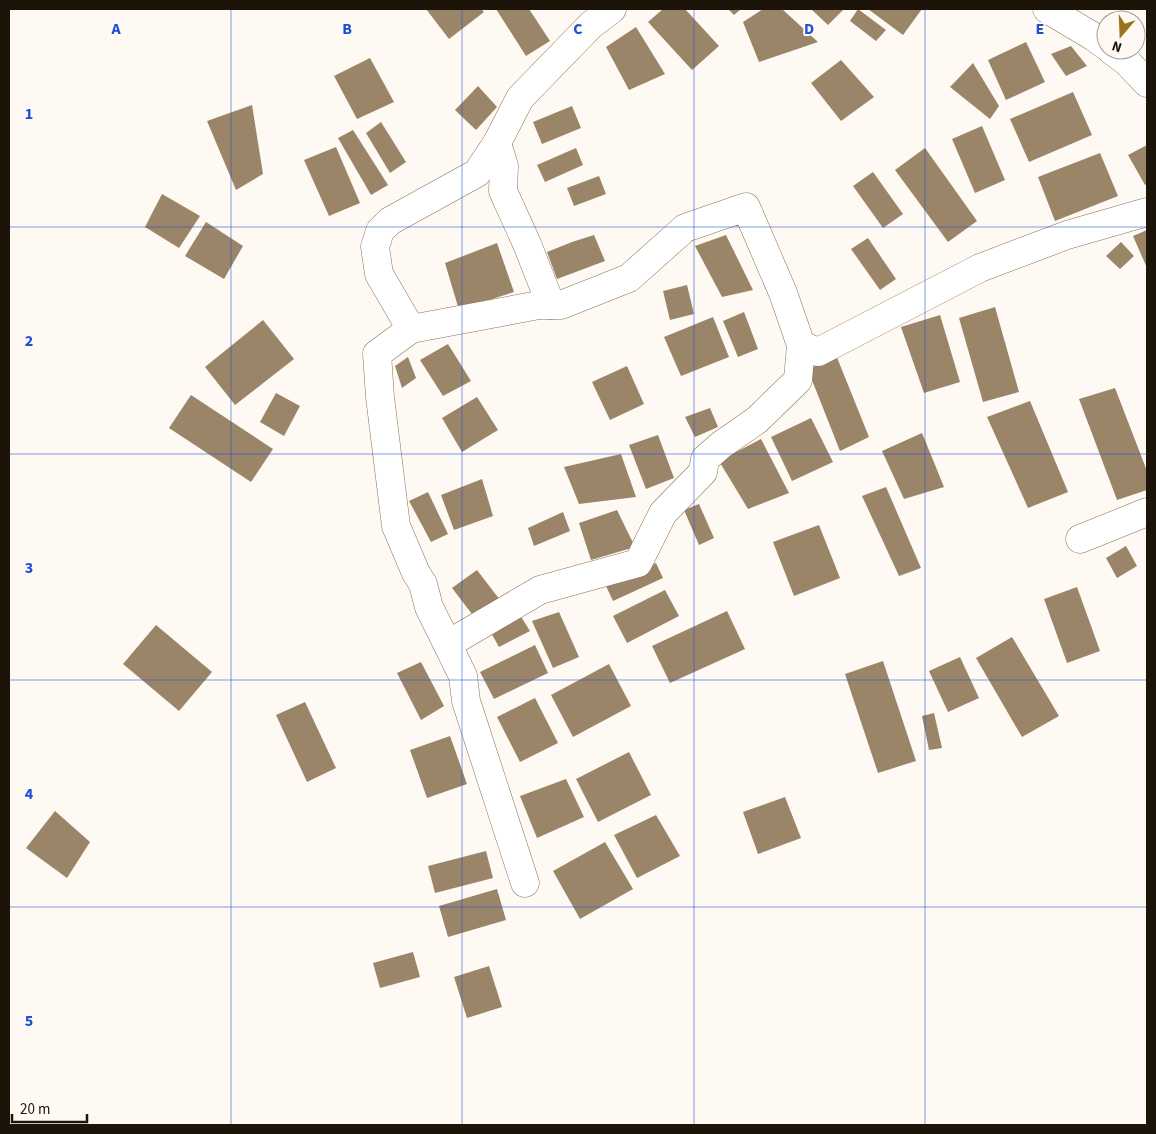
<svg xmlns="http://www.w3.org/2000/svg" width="1156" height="1134" font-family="'Source Sans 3',sans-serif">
  <rect width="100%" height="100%" fill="#fef9f3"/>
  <g fill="#9b8568">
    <path d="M 426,9 L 481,9 L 484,12 L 449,39 Z"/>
    <path d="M 496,9 L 529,9 L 550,41 L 526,56 Z"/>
    <path d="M 663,9 L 685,9 L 719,46 L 692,70 L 648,22 Z"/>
    <path d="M 728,9 L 741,9 L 734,15 Z"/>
    <path d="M 763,9 L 782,9 L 818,42 L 759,62 L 743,22 Z"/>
    <path d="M 811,9 L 844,9 L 828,25 Z"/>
    <path d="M 858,9 L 886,30 L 876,41 L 850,21 Z"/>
    <path d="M 868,9 L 922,9 L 903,35 Z"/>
    <path d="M 636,27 L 665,74 L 629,90 L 606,47 Z"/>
    <path d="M 1026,42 L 1045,82 L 1006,100 L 988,60 Z"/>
    <path d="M 1071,46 L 1087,66 L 1066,76 L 1051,54 Z"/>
    <path d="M 370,58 L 394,102 L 357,119 L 334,76 Z"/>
    <path d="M 841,60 L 874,97 L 841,121 L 811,83 Z"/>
    <path d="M 973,63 L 999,106 L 990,119 L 950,87 Z"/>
    <path d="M 478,86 L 497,107 L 476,130 L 455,110 Z"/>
    <path d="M 1073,92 L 1092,135 L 1029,162 L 1010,119 Z"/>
    <path d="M 252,105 L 263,174 L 236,190 L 207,121 Z"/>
    <path d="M 572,106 L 581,128 L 542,144 L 533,122 Z"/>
    <path d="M 381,122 L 406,162 L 390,173 L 366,133 Z"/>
    <path d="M 982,126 L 1005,180 L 975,193 L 952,139 Z"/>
    <path d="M 353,130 L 388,185 L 371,195 L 338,138 Z"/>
    <path d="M 1147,145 L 1147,184 L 1145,185 L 1128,155 Z"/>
    <path d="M 336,147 L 360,203 L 329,216 L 304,160 Z"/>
    <path d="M 576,148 L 583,165 L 545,182 L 537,165 Z"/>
    <path d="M 925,148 L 977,221 L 948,242 L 895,170 Z"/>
    <path d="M 1100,153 L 1118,196 L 1055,221 L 1038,177 Z"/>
    <path d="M 873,172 L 903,214 L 883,228 L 853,186 Z"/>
    <path d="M 599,176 L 606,194 L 574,206 L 567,188 Z"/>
    <path d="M 162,194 L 200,216 L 179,248 L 145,227 Z"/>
    <path d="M 206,222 L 243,246 L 224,279 L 185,256 Z"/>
    <path d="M 1147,230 L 1147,268 L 1133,236 Z"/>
    <path d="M 594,235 L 605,261 L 557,279 L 547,252 L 572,242 Z"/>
    <path d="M 726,235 L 753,290 L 722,297 L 695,246 Z"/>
    <path d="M 868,238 L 896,279 L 880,290 L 851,249 Z"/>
    <path d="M 1121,242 L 1134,256 L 1120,269 L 1106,256 Z"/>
    <path d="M 497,243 L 514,292 L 459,310 L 445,263 Z"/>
    <path d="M 687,285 L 694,314 L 670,320 L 663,291 Z"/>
    <path d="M 995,307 L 1019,392 L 983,402 L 959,318 Z"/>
    <path d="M 744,312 L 758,349 L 738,357 L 723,321 Z"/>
    <path d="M 940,315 L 960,382 L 924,393 L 901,327 Z"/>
    <path d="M 713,317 L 729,357 L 681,376 L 664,337 Z"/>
    <path d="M 263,320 L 294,359 L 235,405 L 205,367 Z"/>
    <path d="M 448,344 L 471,381 L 443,396 L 420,360 Z"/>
    <path d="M 836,355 L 869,437 L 840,451 L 808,370 Z"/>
    <path d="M 408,357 L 416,378 L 402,388 L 395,366 Z"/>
    <path d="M 627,366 L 644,404 L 610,420 L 592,382 Z"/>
    <path d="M 1115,388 L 1147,471 L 1147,490 L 1117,500 L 1079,399 Z"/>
    <path d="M 276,393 L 300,406 L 284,436 L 260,422 Z"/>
    <path d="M 191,395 L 273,449 L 251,482 L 169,428 Z"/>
    <path d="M 477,397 L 498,430 L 462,452 L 442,418 Z"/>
    <path d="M 1030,401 L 1068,492 L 1028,508 L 987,417 Z"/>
    <path d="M 710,408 L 718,427 L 695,437 L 685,417 Z"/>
    <path d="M 811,418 L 833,462 L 792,481 L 771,437 Z"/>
    <path d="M 922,433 L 944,487 L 904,499 L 882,451 Z"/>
    <path d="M 658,435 L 674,478 L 646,489 L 629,445 Z"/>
    <path d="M 761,439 L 789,493 L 748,509 L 719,461 Z"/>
    <path d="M 621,454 L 636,497 L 579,504 L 564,467 Z"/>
    <path d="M 482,479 L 493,516 L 454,530 L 441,495 Z"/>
    <path d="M 886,487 L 921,568 L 899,576 L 862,496 Z"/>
    <path d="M 428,492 L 448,534 L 431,542 L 409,501 Z"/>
    <path d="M 699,504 L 714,538 L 699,545 L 684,510 Z"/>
    <path d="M 617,510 L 635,547 L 591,560 L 579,523 Z"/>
    <path d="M 563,512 L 570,531 L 534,546 L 528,528 Z"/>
    <path d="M 819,525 L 840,578 L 794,596 L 773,542 Z"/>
    <path d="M 1126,546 L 1137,566 L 1117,578 L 1106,558 Z"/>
    <path d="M 656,563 L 663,578 L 613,601 L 606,586 Z"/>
    <path d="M 477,570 L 500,600 L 475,618 L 452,588 Z"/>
    <path d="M 1077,587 L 1100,651 L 1067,663 L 1044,599 Z"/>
    <path d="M 665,590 L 679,616 L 627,643 L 613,616 Z"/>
    <path d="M 727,611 L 745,649 L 670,683 L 652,646 Z"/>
    <path d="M 559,612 L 579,657 L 553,668 L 532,621 Z"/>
    <path d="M 520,615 L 530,631 L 499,647 L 490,631 Z"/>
    <path d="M 156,625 L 212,672 L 179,711 L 123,664 Z"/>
    <path d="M 1012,637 L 1059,716 L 1022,737 L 976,658 Z"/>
    <path d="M 535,645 L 548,673 L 494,699 L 480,672 Z"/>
    <path d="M 960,657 L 979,698 L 948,712 L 929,671 Z"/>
    <path d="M 883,661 L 916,761 L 878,773 L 845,674 Z"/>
    <path d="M 421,662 L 444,706 L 421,720 L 397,673 Z"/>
    <path d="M 609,664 L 631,706 L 573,737 L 551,695 Z"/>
    <path d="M 535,698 L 558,743 L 520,762 L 497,717 Z"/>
    <path d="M 305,702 L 336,768 L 307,782 L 276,715 Z"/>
    <path d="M 934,713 L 942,748 L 929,750 L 922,716 Z"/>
    <path d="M 450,736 L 467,784 L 427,798 L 410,750 Z"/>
    <path d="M 629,752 L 651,795 L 598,822 L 576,779 Z"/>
    <path d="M 566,779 L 584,817 L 537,838 L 520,796 Z"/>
    <path d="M 785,797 L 801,838 L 758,854 L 743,812 Z"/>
    <path d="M 55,811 L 90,842 L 67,878 L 26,848 Z"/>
    <path d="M 656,815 L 680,856 L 637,878 L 614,835 Z"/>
    <path d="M 605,842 L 633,889 L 580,919 L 553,871 Z"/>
    <path d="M 486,851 L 493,878 L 435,893 L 428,866 Z"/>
    <path d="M 497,889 L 506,920 L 448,937 L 439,906 Z"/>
    <path d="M 413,952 L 420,977 L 380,988 L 373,963 Z"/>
    <path d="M 489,966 L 502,1007 L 467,1018 L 454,977 Z"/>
  </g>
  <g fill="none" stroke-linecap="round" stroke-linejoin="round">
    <g stroke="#887357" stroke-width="29">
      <g id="minor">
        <path d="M 1047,9 L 1094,37 L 1106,46"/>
        <path d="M 1111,50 L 1127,62 L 1147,83"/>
        <path d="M 497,143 L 504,166 L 503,191 L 527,244 L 551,305"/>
        <path d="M 411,329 L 379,274 L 375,247 L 380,231 L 390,221 L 477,173 L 497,143 L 520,98 L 591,25 L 612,9"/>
        <path d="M 801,345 L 818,352 L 980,268 L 1067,235 L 1147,212"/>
        <path d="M 1080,539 L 1147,512"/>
        <path d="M 448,644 L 540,590 L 638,563 L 663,513 L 703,472 L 705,459 L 721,445 L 757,420 L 798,380 L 801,345 L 783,293 L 746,207 L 685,228 L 629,278 L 561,305 L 539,305 L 411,329 L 377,354 L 380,397 L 396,526 L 416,573 L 423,584 L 429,607 L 463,676 L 466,701 L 525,883"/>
      </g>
    </g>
    <use href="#minor" stroke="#fff" stroke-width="28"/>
  </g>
  <path fill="none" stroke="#1d4ed8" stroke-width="1" stroke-opacity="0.55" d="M 231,9 L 231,1125M 462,9 L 462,1125M 694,9 L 694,1125M 925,9 L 925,1125M 9,227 L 1147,227M 9,454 L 1147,454M 9,680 L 1147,680M 9,907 L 1147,907"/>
  <g font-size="16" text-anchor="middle" font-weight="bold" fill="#1d4ed8" stroke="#fef9f3" stroke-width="4" stroke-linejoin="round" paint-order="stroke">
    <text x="116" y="34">A</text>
    <text x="347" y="34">B</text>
    <text x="578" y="34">C</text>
    <text x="809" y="34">D</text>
    <text x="1040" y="34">E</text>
    <text x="29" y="119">1</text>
    <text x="29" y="346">2</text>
    <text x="29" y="573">3</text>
    <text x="29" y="799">4</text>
    <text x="29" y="1026">5</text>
  </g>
  <rect width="1156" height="1134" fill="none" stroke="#1c1409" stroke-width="20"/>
  <g transform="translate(1121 35) rotate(199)"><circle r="24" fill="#fef9f3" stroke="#a49d95"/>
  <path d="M0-4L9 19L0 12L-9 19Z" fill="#99731e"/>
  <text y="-8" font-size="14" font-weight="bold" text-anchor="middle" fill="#1c1409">N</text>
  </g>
  <path d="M12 1114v8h75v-8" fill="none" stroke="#1c1409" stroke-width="2.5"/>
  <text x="20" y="1114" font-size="15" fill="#1c1409" stroke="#fef9f3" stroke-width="4" paint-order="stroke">20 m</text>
</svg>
